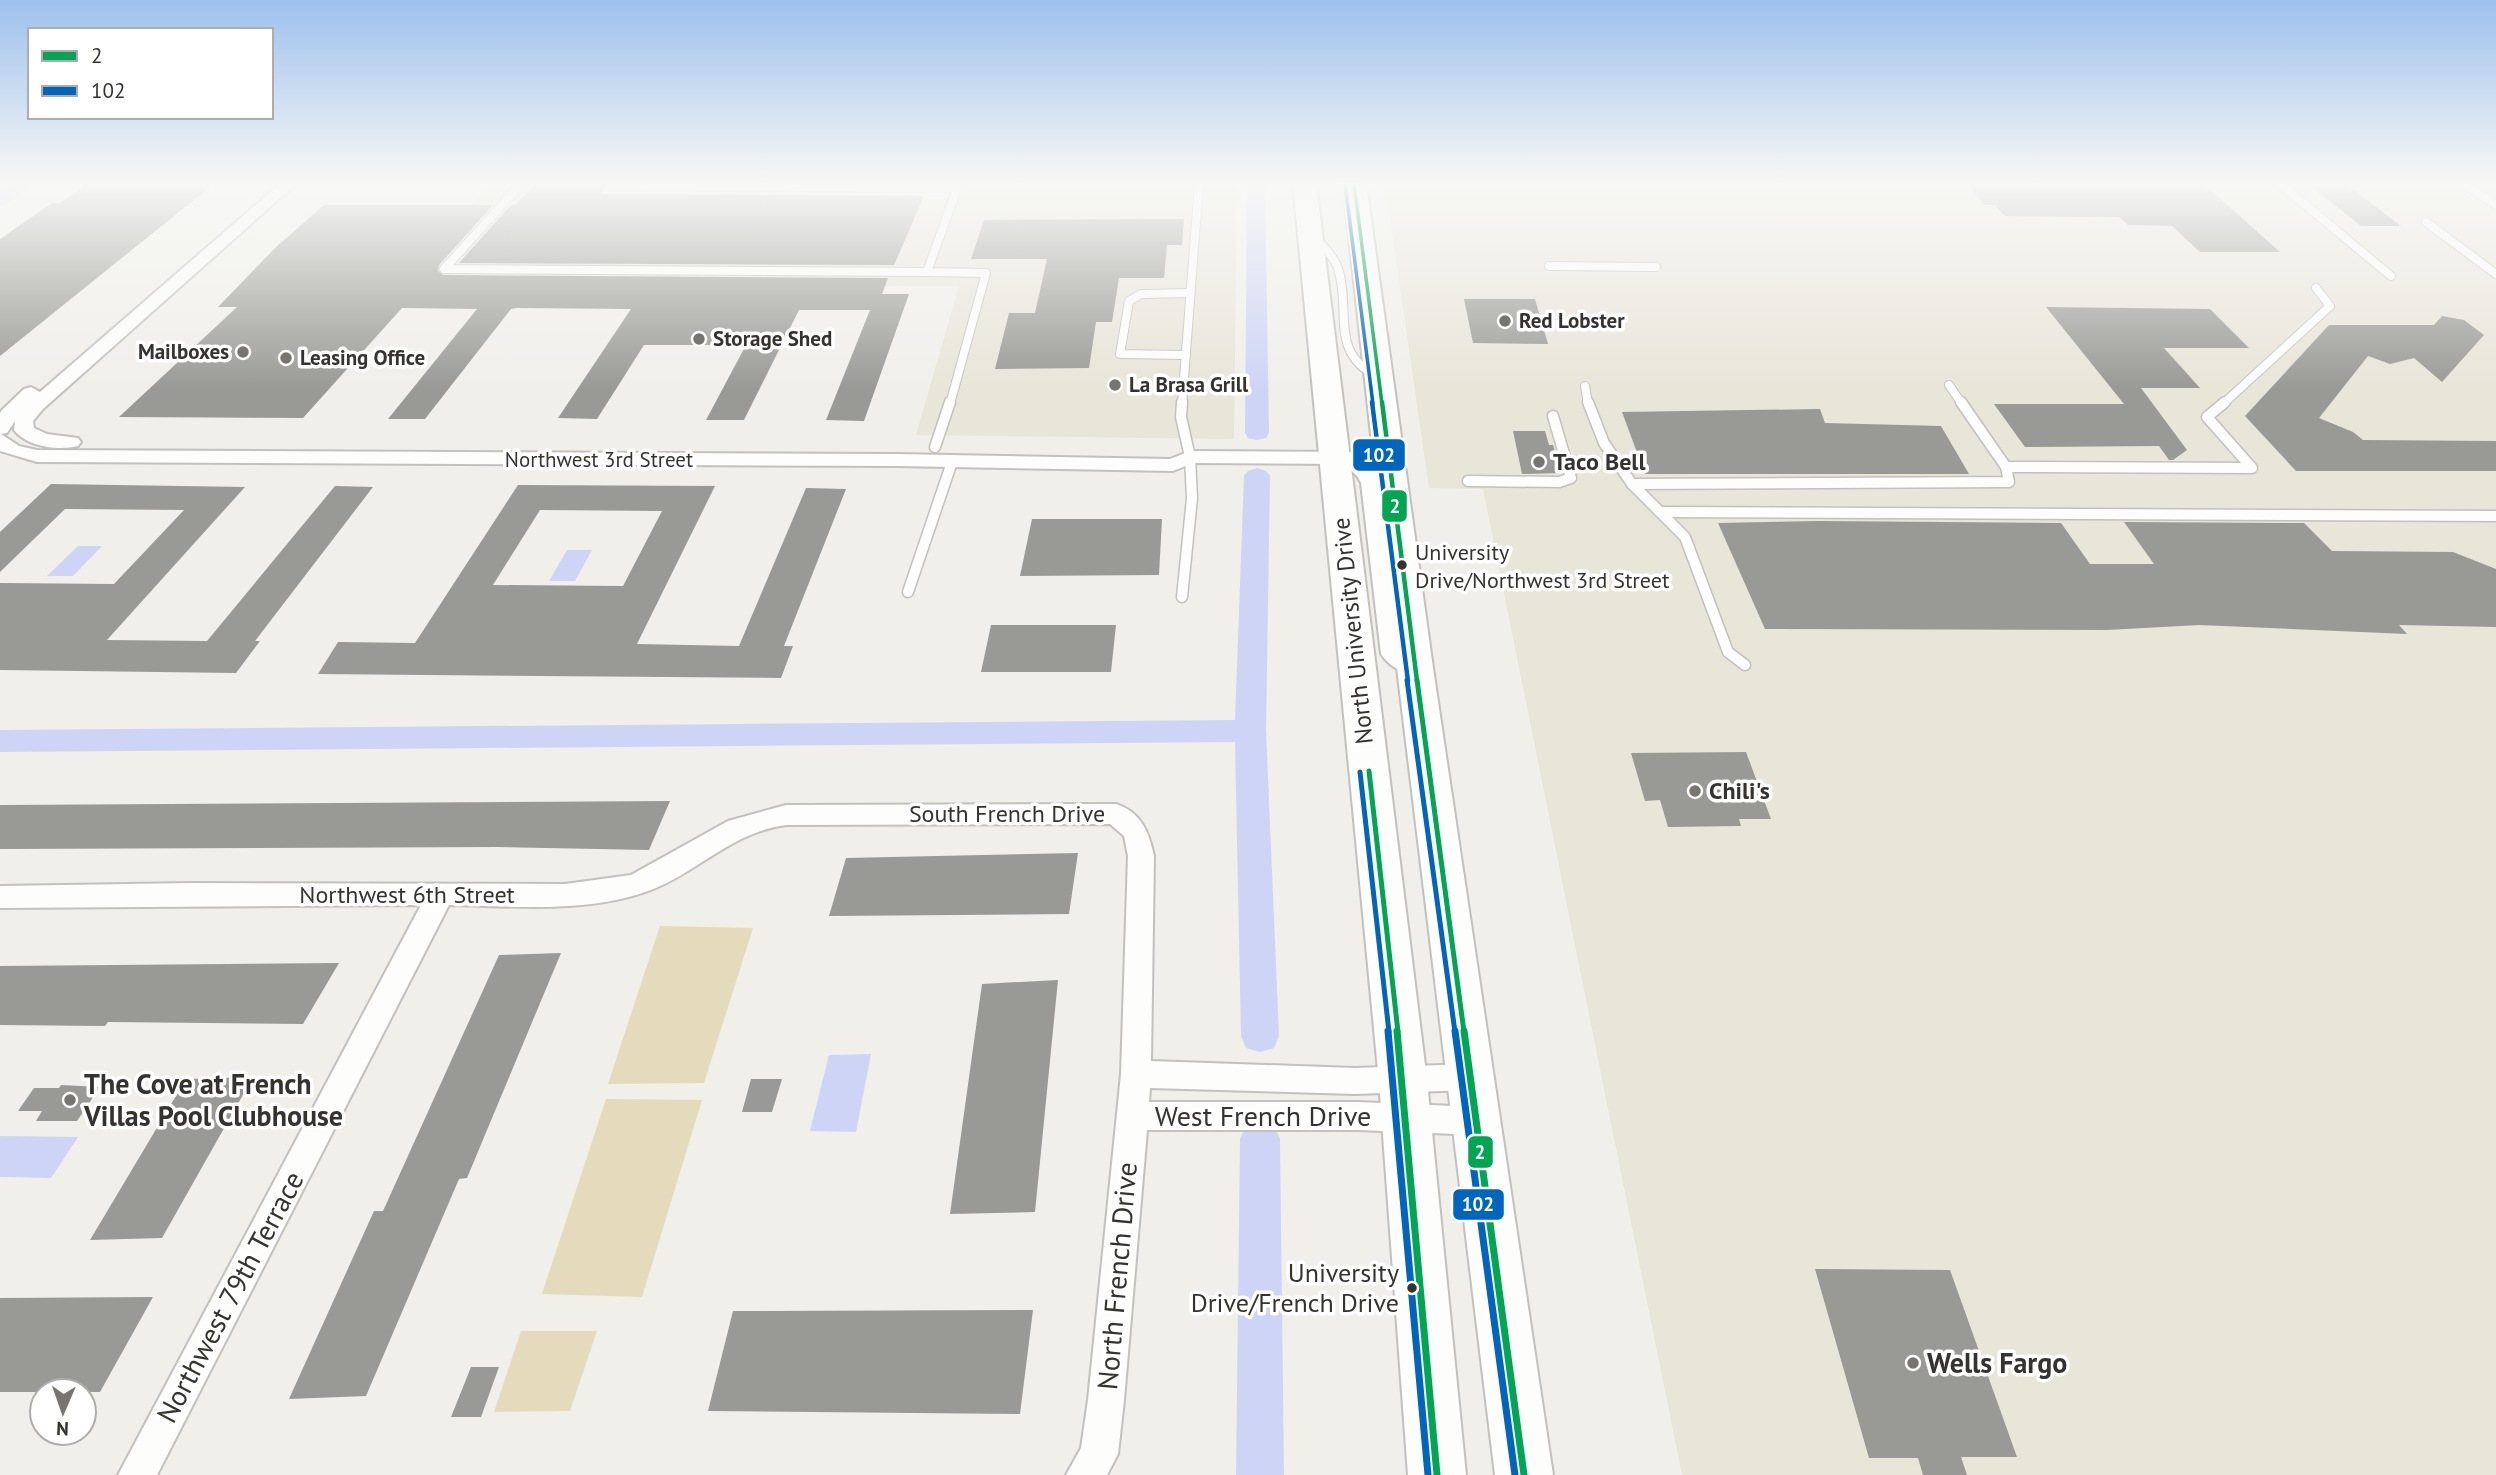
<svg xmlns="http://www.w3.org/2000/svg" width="2496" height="1475" font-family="'PT Sans',sans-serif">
  <rect width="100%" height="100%" fill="#f0efea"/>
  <g fill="#e8e5d9">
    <path d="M 491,183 L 1237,183 L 1234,439 L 916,435 L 959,286 L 400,284 Z"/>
    <path d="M 1385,183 L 2496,183 L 2496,1475 L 1682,1475 L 1483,489 L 1429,488 Z"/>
  </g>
  <g fill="#e3dbbb">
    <path d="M 660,926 L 753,928 L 704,1083 L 608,1084 Z"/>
    <path d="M 606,1099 L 702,1100 L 642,1297 L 542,1294 Z"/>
    <path d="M 521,1331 L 597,1331 L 570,1411 L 494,1412 Z"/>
  </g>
  <g fill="#ced4f5">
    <path d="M 78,546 L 102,546 L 73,576 L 47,576 Z"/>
    <path d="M 567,550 L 592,550 L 575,581 L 549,581 Z"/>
    <path d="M 871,1054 L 856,1132 L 810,1131 L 829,1055 Z"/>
    <path d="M 0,1136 L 78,1137 L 51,1178 L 0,1177 Z"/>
  </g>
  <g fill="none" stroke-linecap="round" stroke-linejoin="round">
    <g fill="#ced4f5" fill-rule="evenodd">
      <path d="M 12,183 L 34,183 L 7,204 L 0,206 L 0,191 Z"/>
      <path d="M 1247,183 L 1265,183 L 1269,433 L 1266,438 L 1257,440 L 1248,438 L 1245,433 Z"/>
      <path d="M 1257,468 L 1266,471 L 1270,476 L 1266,731 L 1279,1036 L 1274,1048 L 1260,1052 L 1246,1048 L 1241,1036 L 1235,742 L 0,752 L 0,730 L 1235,720 L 1244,476 L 1248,471 Z"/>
      <path d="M 1260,1120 L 1274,1126 L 1280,1139 L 1284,1475 L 1236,1475 L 1240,1139 L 1246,1126 Z"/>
    </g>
  </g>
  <g fill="#999995" fill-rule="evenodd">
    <path d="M 88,183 L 215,183 L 0,356 L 0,239 L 52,203 L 60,203 Z"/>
    <path d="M 536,183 L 609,183 L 600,194 L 924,196 L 894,265 L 459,263 L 511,205 L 516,205 Z"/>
    <path d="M 1967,183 L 2203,183 L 2280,252 L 2200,252 L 2172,226 L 2128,225 L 2119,217 L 2005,216 L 1995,205 L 1984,205 Z"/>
    <path d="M 2307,183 L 2345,183 L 2401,226 L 2361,226 Z"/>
    <path d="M 324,205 L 493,205 L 439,265 L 438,271 L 443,275 L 888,278 L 882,294 L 909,294 L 864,421 L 826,420 L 870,310 L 799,310 L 744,420 L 706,420 L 746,345 L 644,345 L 597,419 L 558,418 L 631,309 L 517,308 L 511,309 L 425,419 L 388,419 L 477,309 L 402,308 L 303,418 L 119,417 L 237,307 L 218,307 L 276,247 Z"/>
    <path d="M 1184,219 L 1182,245 L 1167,245 L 1164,278 L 1119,278 L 1112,322 L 1096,322 L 1089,368 L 995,369 L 1009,313 L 1035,313 L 1047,259 L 971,259 L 984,220 Z"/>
    <path d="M 1464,299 L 1535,299 L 1548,344 L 1473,343 Z"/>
    <path d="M 2046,307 L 2210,309 L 2249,348 L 2164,348 L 2200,388 L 2141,388 L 2187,450 L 2173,460 L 2169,460 L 2159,446 L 2025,447 L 1994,404 L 2124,404 Z"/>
    <path d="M 2442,316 L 2464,320 L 2484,335 L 2442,382 L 2414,358 L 2390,364 L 2368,356 L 2319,418 L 2353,432 L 2363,440 L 2496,441 L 2496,471 L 2296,471 L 2245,416 L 2329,325 L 2434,325 Z"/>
    <path d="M 1820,409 L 1825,423 L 1941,426 L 1969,474 L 1645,474 L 1622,412 Z"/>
    <path d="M 1513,431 L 1545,431 L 1549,445 L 1553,445 L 1561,473 L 1522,474 Z"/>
    <path d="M 51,484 L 245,487 L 107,640 L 207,641 L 335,486 L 373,487 L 255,641 L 260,641 L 236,673 L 0,670 L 0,583 L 114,584 L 184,510 L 65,509 L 0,572 L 0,532 Z"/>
    <path d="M 518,485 L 715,486 L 637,644 L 739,646 L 806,488 L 846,489 L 784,646 L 793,646 L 781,678 L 318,674 L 338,642 L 415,643 ZM 540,510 L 662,511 L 623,586 L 493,585 Z"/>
    <path d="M 1032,519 L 1162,519 L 1159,575 L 1020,576 Z"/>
    <path d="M 1818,521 L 2061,523 L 2090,564 L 2154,564 L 2124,522 L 2304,523 L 2332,551 L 2453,552 L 2496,569 L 2496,627 L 2399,625 L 2407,634 L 2199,625 L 2107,630 L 1765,629 L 1718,523 Z"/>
    <path d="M 991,625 L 1116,625 L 1111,672 L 981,672 Z"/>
    <path d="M 1746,752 L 1771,819 L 1739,819 L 1741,826 L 1668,827 L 1660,800 L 1645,801 L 1631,753 Z"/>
    <path d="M 670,801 L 649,850 L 497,847 L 0,849 L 0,805 Z"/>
    <path d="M 1078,853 L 1069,914 L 829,916 L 846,858 Z"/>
    <path d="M 561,953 L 467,1178 L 459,1179 L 366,1396 L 289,1399 L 374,1211 L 383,1211 L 499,955 Z"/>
    <path d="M 339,963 L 303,1024 L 108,1022 L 105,1026 L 0,1025 L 0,966 Z"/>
    <path d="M 1058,980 L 1035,1212 L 950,1214 L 982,984 Z"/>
    <path d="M 253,1077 L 162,1238 L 90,1240 L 186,1079 Z"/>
    <path d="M 751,1079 L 782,1079 L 772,1112 L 742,1112 Z"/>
    <path d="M 61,1085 L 100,1087 L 77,1121 L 36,1121 L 42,1111 L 18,1111 L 34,1088 L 59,1088 Z"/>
    <path d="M 1815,1269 L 1950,1270 L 2017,1457 L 1961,1457 L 1967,1475 L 1923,1475 L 1918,1458 L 1869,1458 Z"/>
    <path d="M 153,1297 L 100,1392 L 0,1392 L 0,1298 Z"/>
    <path d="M 1033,1310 L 1020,1414 L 708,1411 L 733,1311 Z"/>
    <path d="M 471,1367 L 499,1367 L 481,1417 L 451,1417 Z"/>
  </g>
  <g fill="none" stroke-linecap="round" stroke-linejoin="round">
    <g stroke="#c2c1bd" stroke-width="10">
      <g id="service-far1">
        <path d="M 522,183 L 444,269 L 927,272"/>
        <path d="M 646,183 L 644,186 L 958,188"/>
        <path d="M 2279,183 L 2391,276"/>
        <path d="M 2462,183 L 2496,205"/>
        <path d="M 2426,222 L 2496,274"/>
        <path d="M 1315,237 C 1323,247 1334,256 1338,268 C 1352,312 1328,350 1377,377"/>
        <path d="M 1549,266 L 1656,267"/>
        <path d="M 1186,355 L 1120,354 L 1129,301 L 1141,294 L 1190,293"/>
        <path d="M 1949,385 L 1962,404"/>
        <path d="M 1585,386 L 1588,404"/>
        <path d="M 950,404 L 986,273 L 927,272 L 959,183"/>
        <path d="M 1182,404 L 1199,183"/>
        <path d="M 2223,404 L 2330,306 L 2316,288"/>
      </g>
    </g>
    <g stroke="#c2c1bd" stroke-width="13">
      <g id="service">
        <path d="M 1588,402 L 1604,443 L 1632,484 L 1685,537 L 1728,652 L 1745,665"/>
        <path d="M 935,447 L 950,402"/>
        <path d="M 2006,467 L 2252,468 L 2207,417 L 2225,402"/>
        <path d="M 1468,481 L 1559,482 L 1571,478 L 1553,416"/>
        <path d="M 1632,484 L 2009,482 L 2006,467 L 1961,402"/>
        <path d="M 1661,512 L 2496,516"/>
        <path d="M 908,592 L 952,462"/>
        <path d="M 1182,597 L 1192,498 L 1190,457 L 1181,417 L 1182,402"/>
      </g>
    </g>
    <g stroke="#c2c1bd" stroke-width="4">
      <g id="minor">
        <path d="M 281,183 L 297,183 L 43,409 L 33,421 L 34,428 L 47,434 L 78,438 L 81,442 L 78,446 C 59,451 27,447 14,430 L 15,421 L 7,433 L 1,434 L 19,446 L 37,450 L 896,454 L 1170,459 L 1190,451 L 1349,452 C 1364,456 1374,470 1381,483 L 1404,650 L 1423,662 L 1427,668 L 1423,674 C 1409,678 1389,667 1381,654 L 1361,483 L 1357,476 L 1344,464 L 1193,463 L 1173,471 L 896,466 L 37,462 L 0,451 L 0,413 L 2,410 L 24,389 L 31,387 L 40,392 Z"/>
        <path d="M 1116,804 C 1141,812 1149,832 1154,856 L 1151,1061 L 1355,1068 L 1471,1064 L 1482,1068 L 1486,1077 L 1482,1086 L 1471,1090 L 1355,1094 L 1150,1088 L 1149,1102 L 1358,1102 L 1478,1107 L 1489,1111 L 1494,1121 L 1489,1131 L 1478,1135 L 1358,1130 L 1147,1130 L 1124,1400 L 1118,1454 L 1107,1475 L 1066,1475 L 1081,1448 L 1088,1400 L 1121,1074 L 1128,856 L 1124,836 L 1110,824 L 786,825 C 730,833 700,871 651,890 C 588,914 515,906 449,905 L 157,1475 L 118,1475 L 421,905 L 0,908 L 0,886 L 190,883 L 565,884 L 631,875 L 728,821 L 786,805 Z"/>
      </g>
    </g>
    <g stroke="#c2c1bd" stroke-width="4">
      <g id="primary">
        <path d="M 1293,183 L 1316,183 L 1427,1081 L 1466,1475 L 1408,1475 L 1379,1081 Z"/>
        <path d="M 1343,183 L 1366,183 L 1433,668 L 1553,1475 L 1495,1475 L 1397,668 Z"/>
      </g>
    </g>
    <use href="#service-far1" stroke="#fdfdfc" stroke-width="8"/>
    <use href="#service" stroke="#fdfdfc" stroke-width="10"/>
    <use href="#minor" fill="#fdfdfc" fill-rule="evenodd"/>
    <use href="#primary" fill="#fdfdfc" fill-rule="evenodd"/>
    <g stroke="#fff" stroke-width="7">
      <path id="bus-1-far3" d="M 1354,183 L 1382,404"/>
    </g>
    <g stroke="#fff" stroke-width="9">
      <path id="bus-1-far2" d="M 1382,402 L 1417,681"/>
    </g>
    <g stroke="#fff" stroke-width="10">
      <g id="bus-1-far1">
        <path d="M 1417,680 L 1464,1032"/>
        <path d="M 1369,771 L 1398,1032"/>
      </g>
    </g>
    <g stroke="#fff" stroke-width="12">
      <g id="bus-1">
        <path d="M 1397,1031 L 1437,1475"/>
        <path d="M 1464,1031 L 1524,1475"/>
      </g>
    </g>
    <g stroke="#fff" stroke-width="7">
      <path id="bus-2-far3" d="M 1345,184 L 1373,404"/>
    </g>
    <g stroke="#fff" stroke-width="9">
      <path id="bus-2-far2" d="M 1372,402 L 1408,681"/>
    </g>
    <g stroke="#fff" stroke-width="10">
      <g id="bus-2-far1">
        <path d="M 1407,680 L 1455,1032"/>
        <path d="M 1360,772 L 1389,1032"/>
      </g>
    </g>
    <g stroke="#fff" stroke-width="12">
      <g id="bus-2">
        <path d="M 1388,1031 L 1428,1475"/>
        <path d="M 1455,1031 L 1515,1475"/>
      </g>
    </g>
    <use href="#bus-1-far3" stroke="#00a651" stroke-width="3.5"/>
    <use href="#bus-1-far2" stroke="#00a651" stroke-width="4.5"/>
    <use href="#bus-1-far1" stroke="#00a651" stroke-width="5"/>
    <use href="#bus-1" stroke="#00a651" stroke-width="7"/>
    <use href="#bus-2-far3" stroke="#0065bd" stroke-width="3.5"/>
    <use href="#bus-2-far2" stroke="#0065bd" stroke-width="4.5"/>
    <use href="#bus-2-far1" stroke="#0065bd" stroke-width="5"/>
    <use href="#bus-2" stroke="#0065bd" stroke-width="7"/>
  </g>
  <linearGradient id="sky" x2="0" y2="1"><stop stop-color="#9dc1ed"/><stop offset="0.47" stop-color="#f8f8f6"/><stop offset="1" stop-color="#f8f8f6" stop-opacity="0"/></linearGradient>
  <rect width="2496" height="389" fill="url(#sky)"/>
  <g fill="#767570" stroke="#fff" stroke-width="2.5">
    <circle cx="1505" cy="321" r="7"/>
    <circle cx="699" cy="339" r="7"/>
    <circle cx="243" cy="352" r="7"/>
    <circle cx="286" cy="358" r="7"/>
    <circle cx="1115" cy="385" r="7"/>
    <circle cx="1539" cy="462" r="7"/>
    <circle cx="1695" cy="791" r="7"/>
    <circle cx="70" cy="1100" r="7"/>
    <circle cx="1913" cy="1363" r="7"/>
  </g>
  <g fill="#34332f" stroke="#fff" stroke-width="2.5">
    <circle cx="1402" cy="565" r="6"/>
    <circle cx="1412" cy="1288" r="6"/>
  </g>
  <g text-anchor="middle" stroke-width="7" stroke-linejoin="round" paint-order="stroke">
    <g font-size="21" font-weight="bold" fill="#34332f" stroke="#fff" text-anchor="start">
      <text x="1519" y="328">Red Lobster</text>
      <text x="713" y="346">Storage Shed</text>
      <text x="229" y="359" text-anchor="end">Mailboxes</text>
      <text x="300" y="365">Leasing Office</text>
      <text x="1129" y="392">La Brasa Grill</text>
    </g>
    <g font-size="21" fill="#34332f" stroke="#fff">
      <text x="599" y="467">Northwest 3rd Street</text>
    </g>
    <g font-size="22" fill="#34332f" stroke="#fff" text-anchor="start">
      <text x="1415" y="560">University<tspan x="1415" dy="28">Drive/Northwest 3rd Street</tspan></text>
    </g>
    <g font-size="24" font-weight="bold" fill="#34332f" stroke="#fff" text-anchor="start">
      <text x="1553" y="470">Taco Bell</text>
      <text x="1709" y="799">Chili's</text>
    </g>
    <g font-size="24" fill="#34332f" stroke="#fff">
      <text transform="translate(1353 631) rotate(-96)" y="8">North University Drive</text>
      <text x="1007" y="822">South French Drive</text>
      <text x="407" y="903">Northwest 6th Street</text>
    </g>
    <g font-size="26" fill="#34332f" stroke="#fff" text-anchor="end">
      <text x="1399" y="1282">University<tspan x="1399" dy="30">Drive/French Drive</tspan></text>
    </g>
    <g font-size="28" font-weight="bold" fill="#34332f" stroke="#fff" text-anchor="start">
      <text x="84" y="1094">The Cove at French<tspan x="84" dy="32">Villas Pool Clubhouse</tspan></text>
      <text x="1927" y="1373">Wells Fargo</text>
    </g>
    <g font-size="28" fill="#34332f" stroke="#fff">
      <text x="1263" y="1126">West French Drive</text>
      <text transform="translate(1117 1276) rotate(-85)" y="10">North French Drive</text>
      <text transform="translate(230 1297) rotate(-62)" y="10">Northwest 79th Terrace</text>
    </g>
  </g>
  <g stroke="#fff" stroke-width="2.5">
    <rect x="1352" y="438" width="54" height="34" rx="7" fill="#0065bd"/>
    <rect x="1381" y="489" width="27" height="34" rx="7" fill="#00a651"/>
    <rect x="1467" y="1135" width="27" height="34" rx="7" fill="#00a651"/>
    <rect x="1452" y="1188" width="53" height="33" rx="7" fill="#0065bd"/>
  </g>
  <g font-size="19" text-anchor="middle" font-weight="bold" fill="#fff">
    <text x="1379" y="462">102</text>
    <text x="1395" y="513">2</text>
    <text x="1480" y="1159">2</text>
    <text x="1478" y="1211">102</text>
  </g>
  <rect x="28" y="28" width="245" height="91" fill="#ffffff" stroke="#aeadac" stroke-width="2"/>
  <rect x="42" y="51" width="35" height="10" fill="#00a651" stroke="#aeadac" stroke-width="2"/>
  <text x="91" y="63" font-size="21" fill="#34332f">2</text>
  <rect x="42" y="86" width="35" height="10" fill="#0065bd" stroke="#aeadac" stroke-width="2"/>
  <text x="91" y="98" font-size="21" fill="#34332f">102</text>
  <g transform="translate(63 1412) rotate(182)"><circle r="33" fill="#ffffff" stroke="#aeadac" stroke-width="2"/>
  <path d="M0-5L12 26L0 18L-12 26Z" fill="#767570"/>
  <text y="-10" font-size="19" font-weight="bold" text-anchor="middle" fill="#34332f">N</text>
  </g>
</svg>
